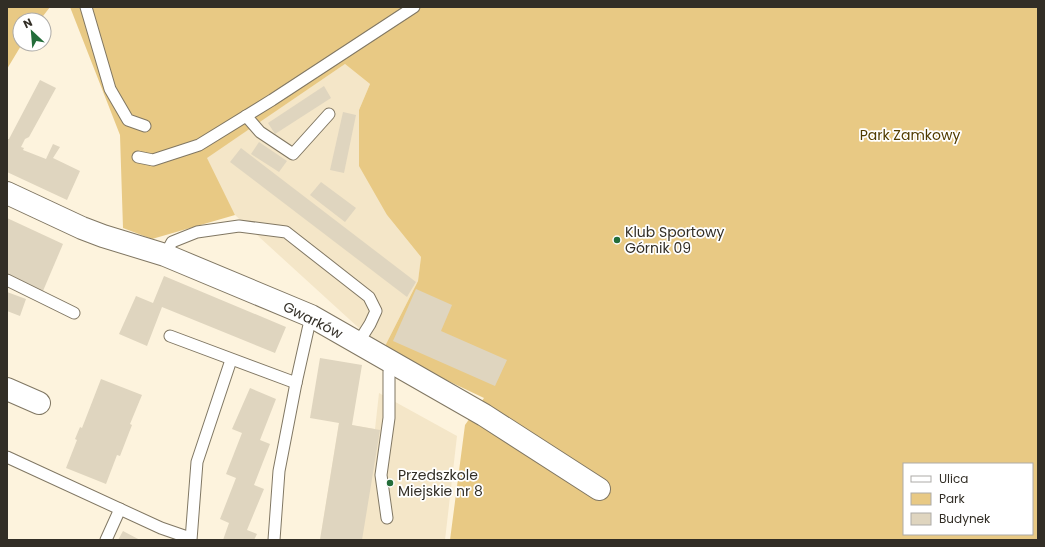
<svg xmlns="http://www.w3.org/2000/svg" width="1045" height="547" font-family="Poppins,sans-serif">
  <rect width="100%" height="100%" fill="#fdf3dd"/>
  <g fill="#f4e6c8">
    <path d="M 345,64 L 370,84 L 359,110 L 387,215 L 421,257 L 418,281 L 383,350 L 235,215 L 206,158 Z"/>
    <path d="M 379,393 L 457,436 L 445,540 L 320,540 L 339,423 L 375,429 Z"/>
  </g>
  <g fill="#e8c984" fill-rule="evenodd">
    <path d="M 7,7 L 50,7 L 40,20 L 20,20 L 20,44 L 22,44 L 7,69 Z"/>
    <path d="M 70,7 L 1038,7 L 1038,540 L 450,540 L 465,425 L 484,398 L 383,350 L 418,281 L 421,257 L 387,215 L 359,166 L 359,110 L 370,84 L 345,64 L 207,158 L 235,215 L 152,239 L 123,228 L 120,135 ZM 904,464 L 1032,464 L 1032,534 L 904,534 Z"/>
  </g>
  <g fill="#dfd5bf">
    <path d="M 40,80 L 56,88 L 29,137 L 25,139 L 21,147 L 24,148 L 23,150 L 46,159 L 53,144 L 60,147 L 53,158 L 80,171 L 67,200 L 7,172 L 7,139 L 9,139 Z"/>
    <path d="M 324,86 L 331,98 L 275,134 L 268,123 Z"/>
    <path d="M 343,112 L 356,115 L 344,173 L 330,170 Z"/>
    <path d="M 259,142 L 287,161 L 279,172 L 251,154 Z"/>
    <path d="M 241,148 L 416,282 L 407,297 L 230,162 Z"/>
    <path d="M 321,182 L 356,208 L 345,222 L 310,195 Z"/>
    <path d="M 7,218 L 63,244 L 43,291 L 7,275 Z"/>
    <path d="M 164,276 L 286,327 L 275,353 L 162,307 L 147,346 L 119,334 L 136,296 L 153,303 Z"/>
    <path d="M 416,289 L 452,305 L 441,331 L 507,360 L 495,386 L 393,341 Z"/>
    <path d="M 7,292 L 26,299 L 20,316 L 7,311 L 8,307 L 7,307 Z"/>
    <path d="M 320,358 L 362,365 L 352,425 L 380,430 L 362,540 L 320,540 L 339,423 L 310,418 Z"/>
    <path d="M 101,379 L 142,395 L 130,424 L 132,425 L 120,456 L 117,455 L 106,484 L 66,468 L 77,440 L 75,439 L 80,427 L 82,428 Z"/>
    <path d="M 250,388 L 276,399 L 260,440 L 270,444 L 254,485 L 264,489 L 247,530 L 257,534 L 254,540 L 223,540 L 229,523 L 220,519 L 236,478 L 226,474 L 242,433 L 232,429 Z"/>
    <path d="M 123,531 L 140,540 L 118,540 Z"/>
  </g>
  <g fill="none" stroke-linecap="round" stroke-linejoin="round">
    <g stroke="#807763" stroke-width="13">
      <g id="lane">
        <path d="M 86,7 L 110,89 L 128,120 L 145,126"/>
        <path d="M 246,116 L 260,132 L 293,154 L 329,114"/>
        <path d="M 138,157 L 153,160 L 199,145 L 272,100 L 414,7"/>
        <path d="M 165,255 L 172,242 L 197,232 L 239,226 L 286,232 L 369,297 L 376,311 L 370,324 L 358,343"/>
        <path d="M 7,280 L 74,313"/>
        <path d="M 170,336 L 296,383"/>
        <path d="M 7,457 L 161,528 L 190,538"/>
        <path d="M 387,518 L 381,475 L 389,418 L 389,372 L 393,363"/>
        <path d="M 106,540 L 120,509"/>
        <path d="M 191,540 L 197,462 L 231,360"/>
        <path d="M 274,540 L 279,471 L 296,383 L 311,316"/>
      </g>
    </g>
    <g stroke="#807763" stroke-width="24">
      <g id="street">
        <path d="M 7,193 L 82,228 L 103,236 L 165,255 L 311,316 L 484,415 L 599,489"/>
        <path d="M 7,389 L 39,403"/>
      </g>
    </g>
    <use href="#lane" stroke="#fff" stroke-width="11"/>
    <use href="#street" stroke="#fff" stroke-width="22"/>
  </g>
  <g fill="#236d3a" stroke="#fff" stroke-width="1.5">
    <circle cx="617" cy="240" r="4"/>
    <circle cx="390" cy="483" r="4"/>
  </g>
  <g text-anchor="middle" stroke-width="3.5" stroke-linejoin="round" paint-order="stroke">
    <g font-size="14" fill="#513c00" stroke="#fff">
      <text x="910" y="140">Park Zamkowy</text>
    </g>
    <g font-size="14" fill="#322e26" stroke="#fff" text-anchor="start">
      <text x="625" y="237">Klub Sportowy<tspan x="625" dy="16">Górnik 09</tspan></text>
      <text x="398" y="480">Przedszkole<tspan x="398" dy="16">Miejskie nr 8</tspan></text>
    </g>
    <g font-size="14" fill="#322e26" stroke="#fff">
      <text transform="translate(313 320) rotate(27)" y="5">Gwarków</text>
    </g>
  </g>
  <rect width="1045" height="547" fill="none" stroke="#322e26" stroke-width="16"/>
  <rect x="903" y="463" width="130" height="72" fill="#ffffff" stroke="#adaba8"/>
  <rect x="911" y="476" width="20" height="6" fill="#ffffff" stroke="#adaba8"/>
  <text x="939" y="483" font-size="12" fill="#322e26">Ulica</text>
  <rect x="911" y="493" width="20" height="12" fill="#e8c984" stroke="#adaba8"/>
  <text x="939" y="503" font-size="12" fill="#322e26">Park</text>
  <rect x="911" y="513" width="20" height="12" fill="#dfd5bf" stroke="#adaba8"/>
  <text x="939" y="523" font-size="12" fill="#322e26">Budynek</text>
  <g transform="translate(32 32) rotate(334)"><circle r="19" fill="#ffffff" stroke="#adaba8"/>
  <path d="M0-3L7 15L0 10L-7 15Z" fill="#236d3a"/>
  <text y="-6" font-size="11" font-weight="bold" text-anchor="middle" fill="#322e26">N</text>
  </g>
</svg>
